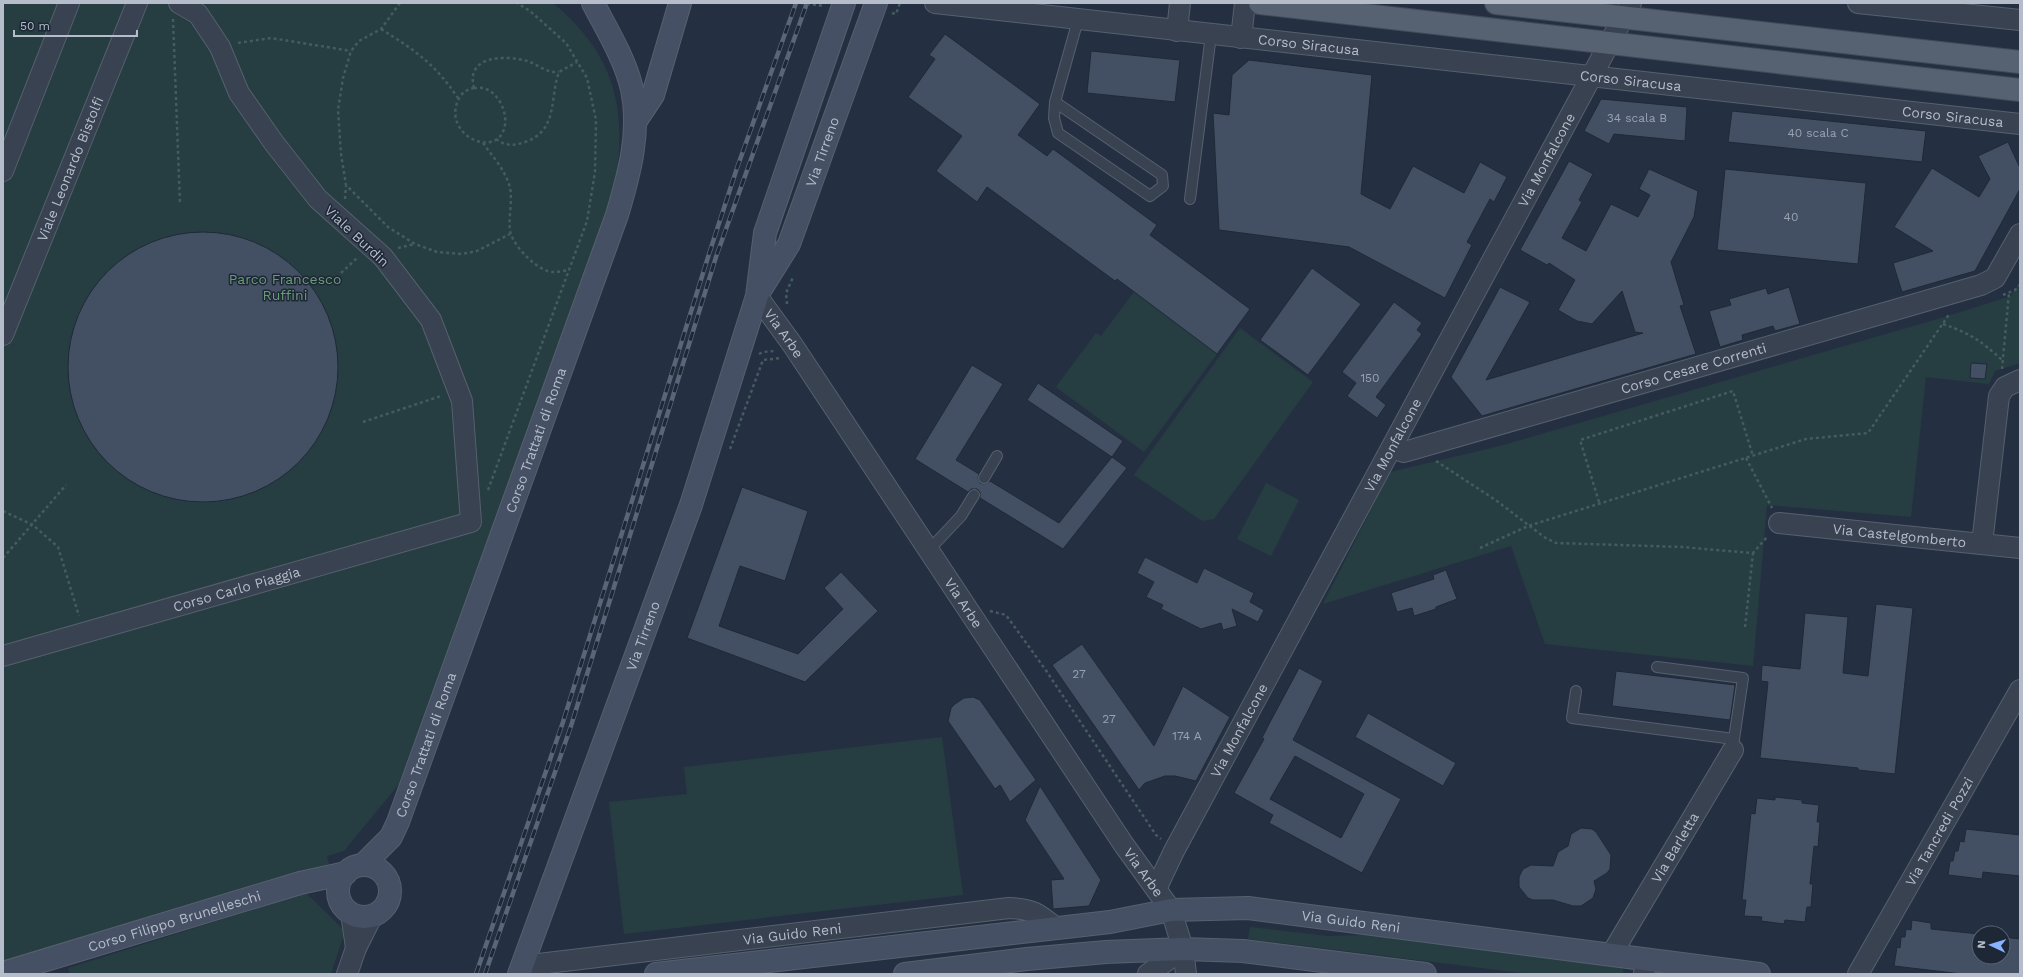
<svg xmlns="http://www.w3.org/2000/svg" width="2023" height="977" font-family="'Work Sans',sans-serif">
  <rect width="100%" height="100%" fill="#243041"/>
  <g fill="#263e42">
    <path d="M 3,3 L 553,3 C 620,59 627,114 614,197 L 399,784 L 344,851 L 327,856 L 329,864 L 253,890 L 3,966 Z"/>
    <path d="M 2020,281 L 2020,363 L 1995,371 L 1989,384 L 1926,377 L 1911,517 L 1767,505 L 1753,666 L 1545,644 L 1511,546 L 1323,604 L 1390,472 L 1500,446 L 1948,316 L 2011,296 Z"/>
    <path d="M 1134,292 L 1217,354 L 1144,452 L 1056,387 L 1096,333 L 1101,336 Z"/>
    <path d="M 1240,328 L 1313,382 L 1214,519 L 1202,521 L 1134,475 Z"/>
    <path d="M 1266,483 L 1299,500 L 1271,556 L 1237,539 Z"/>
    <path d="M 942,737 L 963,895 L 624,934 L 609,802 L 687,794 L 684,767 Z"/>
    <path d="M 306,893 L 345,931 L 331,974 L 70,974 L 68,968 Z"/>
    <path d="M 1250,927 L 1328,936 L 1363,935 L 1622,967 L 1624,974 L 1531,974 L 1248,939 Z"/>
  </g>
  <g fill="#434f63" stroke="#1f2938" fill-rule="evenodd">
    <path d="M 945,34 L 1040,104 L 1018,135 L 1047,156 L 1053,149 L 1157,225 L 1150,235 L 1250,309 L 1217,354 L 1117,279 L 1115,281 L 987,187 L 977,202 L 936,171 L 962,136 L 908,97 L 935,59 L 929,55 Z"/>
    <path d="M 1091,51 L 1180,60 L 1175,102 L 1087,93 Z"/>
    <path d="M 1249,60 L 1372,75 L 1361,194 L 1390,209 L 1413,166 L 1464,193 L 1480,162 L 1507,177 L 1494,202 L 1490,199 L 1467,242 L 1472,245 L 1445,298 L 1349,247 L 1219,230 L 1213,113 L 1229,115 L 1232,75 Z"/>
    <path d="M 1601,99 L 1687,107 L 1685,141 L 1614,134 L 1609,144 L 1584,131 Z"/>
    <path d="M 1732,111 L 1926,131 L 1922,162 L 1728,142 Z"/>
    <path d="M 2008,142 L 2020,168 L 2020,189 L 1975,271 L 1902,292 L 1893,263 L 1933,251 L 1894,227 L 1932,168 L 1979,197 L 1990,179 L 1978,156 Z"/>
    <path d="M 1569,161 L 1593,174 L 1579,200 L 1582,202 L 1562,238 L 1586,251 L 1611,204 L 1638,217 L 1650,195 L 1639,189 L 1649,169 L 1698,191 L 1694,217 L 1671,262 L 1684,305 L 1680,306 L 1696,354 L 1482,416 L 1451,377 L 1500,287 L 1530,302 L 1486,380 L 1643,333 L 1635,332 L 1622,291 L 1592,324 L 1577,321 L 1558,310 L 1575,280 L 1549,263 L 1547,265 L 1520,250 Z"/>
    <path d="M 1725,169 L 1866,183 L 1858,264 L 1717,250 Z"/>
    <circle cx="203" cy="367" r="135"/>
    <path d="M 1312,268 L 1361,304 L 1308,375 L 1260,340 Z"/>
    <path d="M 1789,287 L 1800,324 L 1775,331 L 1773,326 L 1742,335 L 1743,340 L 1720,347 L 1709,311 L 1731,305 L 1729,299 L 1766,288 L 1768,294 Z"/>
    <path d="M 1394,302 L 1422,323 L 1417,330 L 1422,334 L 1376,397 L 1386,405 L 1377,418 L 1347,396 L 1356,383 L 1342,372 Z"/>
    <path d="M 1971,363 L 1987,364 L 1985,379 L 1970,378 Z"/>
    <path d="M 972,365 L 1003,384 L 956,460 L 979,474 L 978,478 L 980,483 L 984,484 L 990,481 L 1059,523 L 1112,457 L 1127,468 L 1063,549 L 980,498 L 980,492 L 977,489 L 971,489 L 968,492 L 915,459 Z"/>
    <path d="M 1038,383 L 1123,441 L 1112,457 L 1027,400 Z"/>
    <path d="M 742,487 L 808,511 L 785,581 L 740,566 L 719,626 L 798,654 L 843,609 L 824,588 L 841,572 L 878,611 L 805,682 L 687,638 Z"/>
    <path d="M 1145,557 L 1197,583 L 1204,568 L 1254,593 L 1250,602 L 1264,610 L 1258,622 L 1232,609 L 1237,626 L 1223,630 L 1221,623 L 1201,629 L 1161,609 L 1163,605 L 1146,597 L 1154,582 L 1137,573 Z"/>
    <path d="M 1446,570 L 1457,599 L 1436,607 L 1436,609 L 1414,616 L 1412,608 L 1397,612 L 1391,593 L 1434,579 L 1433,575 Z"/>
    <path d="M 1876,604 L 1913,608 L 1895,774 L 1858,770 L 1858,768 L 1760,758 L 1768,682 L 1761,681 L 1762,665 L 1800,669 L 1805,613 L 1848,617 L 1843,673 L 1868,676 Z"/>
    <path d="M 1082,644 L 1154,746 L 1183,686 L 1230,717 L 1196,781 L 1175,776 L 1165,776 L 1145,783 L 1139,790 L 1052,665 Z"/>
    <path d="M 1299,668 L 1323,681 L 1293,740 L 1401,799 L 1362,873 L 1269,823 L 1273,815 L 1234,793 L 1264,739 L 1262,738 L 1269,724 ZM 1295,756 L 1364,794 L 1341,838 L 1270,799 Z"/>
    <path d="M 1616,671 L 1735,685 L 1730,720 L 1612,706 Z"/>
    <path d="M 973,697 L 980,700 L 1036,780 L 1010,802 L 1000,785 L 995,789 L 948,721 L 951,708 L 955,704 L 964,698 Z"/>
    <path d="M 1368,713 L 1456,763 L 1443,786 L 1355,737 Z"/>
    <path d="M 1040,786 L 1101,880 L 1089,906 L 1053,909 L 1051,880 L 1064,879 L 1025,820 Z"/>
    <path d="M 1775,797 L 1802,800 L 1802,803 L 1819,805 L 1817,822 L 1820,822 L 1818,847 L 1814,846 L 1810,884 L 1813,884 L 1811,907 L 1807,907 L 1805,922 L 1785,920 L 1784,924 L 1761,921 L 1762,917 L 1744,916 L 1746,900 L 1742,900 L 1751,813 L 1755,814 L 1757,798 L 1775,800 Z"/>
    <path d="M 1581,828 L 1592,829 L 1596,832 L 1611,855 L 1610,869 L 1607,873 L 1594,881 L 1596,889 L 1593,898 L 1581,906 L 1573,906 L 1553,900 L 1533,900 L 1528,898 L 1519,887 L 1519,877 L 1523,869 L 1531,865 L 1553,866 L 1558,852 L 1568,846 L 1571,834 Z"/>
    <path d="M 1966,829 L 2020,835 L 2020,876 L 1983,872 L 1982,879 L 1948,875 L 1950,861 L 1953,861 L 1955,851 L 1958,851 L 1960,841 L 1964,842 Z"/>
    <path d="M 1912,920 L 1931,923 L 1931,929 L 1979,934 L 1979,957 L 2003,957 L 2003,937 L 2020,939 L 2020,974 L 1962,974 L 1894,966 L 1897,947 L 1900,948 L 1901,937 L 1905,937 L 1906,929 L 1911,930 Z"/>
  </g>
  <g fill="none" stroke-linecap="round" stroke-linejoin="round">
    <g stroke="#56606e" stroke-width="12">
      <g id="lane">
        <path d="M 1055,102 L 1162,175 L 1163,186 L 1150,196 L 1058,133 L 1054,118 L 1055,102 L 1078,20"/>
        <path d="M 1190,199 L 1211,35"/>
        <path d="M 984,478 L 997,456"/>
        <path d="M 928,551 L 961,516 L 974,495"/>
        <path d="M 1657,667 L 1743,678 L 1733,746"/>
        <path d="M 1576,691 L 1572,718 L 1734,739"/>
      </g>
    </g>
    <g stroke="#56606e" stroke-width="22">
      <g id="street">
        <path id="s1" d="M 935,3 L 2020,124"/>
        <path d="M 1858,3 L 2020,20"/>
        <path d="M 1177,31 L 1180,3"/>
        <path d="M 1241,38 L 1245,3"/>
        <path d="M 3,171 L 69,3"/>
        <path id="s2" d="M 757,296 L 792,344 L 1124,845 L 1171,910 L 1183,949 L 1186,974"/>
        <path id="s3" d="M 3,335 L 137,3"/>
        <path id="s4" d="M 1392,448 L 1404,452 L 1981,285 L 1995,278 L 2020,234"/>
        <path id="s5" d="M 1779,523 L 2020,548"/>
        <path d="M 1982,544 L 1999,396 L 2005,387 L 2020,380"/>
        <path id="s6" d="M 3,656 L 471,522 L 462,401 L 431,320 L 383,257 L 318,199 L 274,143 L 239,93 L 220,47 L 198,14 L 179,3"/>
        <path id="s7" d="M 1156,889 L 1174,851 L 1631,3"/>
        <path d="M 351,913 L 356,948"/>
        <path id="s8" d="M 1611,955 L 1733,750"/>
        <path id="s9" d="M 522,966 L 1009,908 C 1033,909 1038,913 1056,928"/>
        <path d="M 347,974 L 356,948 L 372,916"/>
        <path d="M 1148,974 L 1183,949"/>
        <path d="M 1644,974 L 1646,959"/>
        <path id="s10" d="M 1858,974 L 2020,690"/>
      </g>
    </g>
    <g stroke="#56606e" stroke-width="24">
      <g id="secondary">
        <path d="M 635,122 L 653,95 L 680,3"/>
        <path id="s11" d="M 761,289 L 789,244 L 876,3"/>
        <path id="s12" d="M 363,865 L 391,837 L 398,822 L 617,215 C 629,175 641,132 632,89 C 625,59 607,30 593,3"/>
        <circle cx="364" cy="891" r="26"/>
        <path id="s13" d="M 3,973 L 300,883 L 346,873"/>
        <path id="s14" d="M 519,974 L 691,505 L 757,296 L 765,233 L 844,3"/>
        <path id="s15" d="M 656,974 L 1110,922 L 1171,910 L 1248,908 L 1759,974"/>
        <path d="M 905,974 L 1027,959 L 1106,952 L 1183,949 L 1243,951 L 1425,974"/>
      </g>
    </g>
    <g stroke="#424b5a" stroke-width="24">
      <g id="primary">
        <path d="M 1260,3 L 2020,90"/>
        <path d="M 1496,3 L 2020,62"/>
      </g>
    </g>
    <g stroke="#445b5f" stroke-width="2.5" stroke-dasharray="3 3" stroke-linecap="butt">
      <path d="M 400,3 L 381,29 L 359,41 L 351,51 L 343,78 L 338,110 L 341,154 L 346,185 L 388,227 L 415,244 L 437,252 L 462,254 L 477,251 L 510,234"/>
      <path d="M 892,13 L 896,14 L 900,3"/>
      <path d="M 173,19 L 180,204"/>
      <path d="M 381,29 C 416,51 434,63 458,98"/>
      <path d="M 238,43 L 271,38 L 351,51"/>
      <path d="M 474,88 C 478,88 483,87 486,89 C 499,94 507,112 505,125 C 499,160 445,137 457,103 C 460,94 465,90 474,88 Z"/>
      <path d="M 474,88 C 465,55 506,55 527,61 C 539,65 546,73 559,72"/>
      <path d="M 496,139 C 505,146 514,146 525,142 C 559,130 549,99 559,72 L 577,62"/>
      <path d="M 483,143 C 493,157 506,171 510,188 C 513,201 507,225 511,234 C 515,248 539,272 553,272 C 558,272 564,271 569,270"/>
      <path d="M 345,199 L 346,186"/>
      <path d="M 398,248 L 415,244"/>
      <path d="M 341,273 L 358,257"/>
      <path d="M 2003,295 L 2015,290 L 2020,285"/>
      <path d="M 787,304 L 786,293 L 793,277"/>
      <path d="M 1943,324 C 1971,334 1980,340 2002,360"/>
      <path d="M 759,354 L 763,352 L 775,351"/>
      <path d="M 2002,369 L 2009,293"/>
      <path d="M 363,422 L 441,396"/>
      <path d="M 730,449 L 763,360 L 781,358"/>
      <path d="M 1746,458 L 1772,508"/>
      <path d="M 1436,461 L 1497,501 L 1544,537 L 1556,543 L 1682,547 L 1753,553 L 1767,537"/>
      <path d="M 488,490 L 587,221 L 595,172 L 596,120 L 587,78 L 566,43 L 530,11 L 517,3"/>
      <path d="M 1599,502 L 1580,440 L 1733,391 L 1753,456"/>
      <path d="M 3,511 L 33,525 L 58,547 L 79,616"/>
      <path d="M 1480,548 L 1528,526 L 1806,439 L 1868,433 L 1950,313"/>
      <path d="M 3,558 L 66,485"/>
      <path d="M 990,611 L 1006,615 L 1045,669 L 1156,835 L 1161,839"/>
      <path d="M 1745,627 L 1753,553"/>
    </g>
    <use href="#lane" stroke="#384251" stroke-width="10"/>
    <use href="#street" stroke="#384251" stroke-width="20"/>
    <use href="#secondary" stroke="#465064" stroke-width="22"/>
    <use href="#primary" stroke="#566171" stroke-width="22"/>
    <g stroke="#5a6578" stroke-width="4.5">
      <g id="rail">
        <path d="M 476,974 L 563,722 L 709,254 L 737,168 L 796,3"/>
        <path d="M 485,974 L 571,726 L 716,257 L 807,3"/>
      </g>
    </g>
    <use href="#rail" stroke="#1d2736" stroke-width="3" stroke-dasharray="9" stroke-linecap="butt"/>
    <path stroke="#445b5f" stroke-width="2.5" stroke-dasharray="3 3" stroke-linecap="butt" d="M 801,3 L 824,6"/>
  </g>
  <g text-anchor="middle" stroke-width="3" stroke-linejoin="round" paint-order="stroke">
    <g font-size="12" fill="#98a2b1">
      <text x="1637" y="122">34 scala B</text>
      <text x="1818" y="137">40 scala C</text>
      <text x="1791" y="221">40</text>
      <text x="1370" y="382">150</text>
      <text x="1079" y="678">27</text>
      <text x="1109" y="723">27</text>
      <text x="1187" y="740">174 A</text>
    </g>
    <g font-size="14" fill="#b5bdcb" stroke="#1d2736">
      <text dy="5" stroke="none"><textPath href="#s1" startOffset="376">Corso Siracusa</textPath></text>
      <text dy="5" stroke="none"><textPath href="#s1" startOffset="700">Corso Siracusa</textPath></text>
      <text dy="5" stroke="none"><textPath href="#s1" startOffset="1024">Corso Siracusa</textPath></text>
      <text dy="5" stroke="none"><textPath href="#s11" startOffset="151">Via Tirreno</textPath></text>
      <text dy="5" stroke="none"><textPath href="#s7" startOffset="827">Via Monfalcone</textPath></text>
      <text dy="5" stroke="none"><textPath href="#s3" startOffset="179">Viale Leonardo Bistolfi</textPath></text>
      <text transform="translate(357 236) rotate(43)" y="5">Viale Burdin</text>
      <text dy="5" stroke="none"><textPath href="#s2" startOffset="46">Via Arbe</textPath></text>
      <text dy="5" stroke="none"><textPath href="#s4" startOffset="314">Corso Cesare Correnti</textPath></text>
      <text dy="5" stroke="none"><textPath href="#s12" startOffset="462">Corso Trattati di Roma</textPath></text>
      <text dy="5" stroke="none"><textPath href="#s7" startOffset="503">Via Monfalcone</textPath></text>
      <text dy="5" stroke="none"><textPath href="#s5" startOffset="121">Via Castelgomberto</textPath></text>
      <text dy="5" stroke="none"><textPath href="#s6" startOffset="243">Corso Carlo Piaggia</textPath></text>
      <text dy="5" stroke="none"><textPath href="#s2" startOffset="370">Via Arbe</textPath></text>
      <text dy="5" stroke="none"><textPath href="#s14" startOffset="360">Via Tirreno</textPath></text>
      <text dy="5" stroke="none"><textPath href="#s7" startOffset="179">Via Monfalcone</textPath></text>
      <text dy="5" stroke="none"><textPath href="#s12" startOffset="138">Corso Trattati di Roma</textPath></text>
      <text dy="5" stroke="none"><textPath href="#s10" startOffset="164">Via Tancredi Pozzi</textPath></text>
      <text dy="5" stroke="none"><textPath href="#s8" startOffset="125">Via Barletta</textPath></text>
      <text dy="5" stroke="none"><textPath href="#s2" startOffset="694">Via Arbe</textPath></text>
      <text dy="5" stroke="none"><textPath href="#s13" startOffset="179">Corso Filippo Brunelleschi</textPath></text>
      <text dy="5" stroke="none"><textPath href="#s15" startOffset="700">Via Guido Reni</textPath></text>
      <text dy="5" stroke="none"><textPath href="#s9" startOffset="272">Via Guido Reni</textPath></text>
    </g>
    <g font-size="14" fill="#6a9d77" stroke="#1d2736">
      <text x="285" y="284">Parco Francesco<tspan x="285" dy="16">Ruffini</tspan></text>
    </g>
  </g>
  <rect width="2023" height="977" fill="none" stroke="#b5bdcb" stroke-width="8"/>
  <g transform="translate(1991 945) rotate(274)"><circle r="19" fill="#1d2736" stroke="#5a6372"/>
  <path d="M0-3L7 15L0 10L-7 15Z" fill="#88b2fd"/>
  <text y="-6" font-size="11" font-weight="bold" text-anchor="middle" fill="#b5bdcb">N</text>
  </g>
  <path d="M14 30v6h123v-6" fill="none" stroke="#b5bdcb" stroke-width="2"/>
  <text x="20" y="30" font-size="12" fill="#b5bdcb" stroke="#1d2736" stroke-width="3" paint-order="stroke">50 m</text>
</svg>
